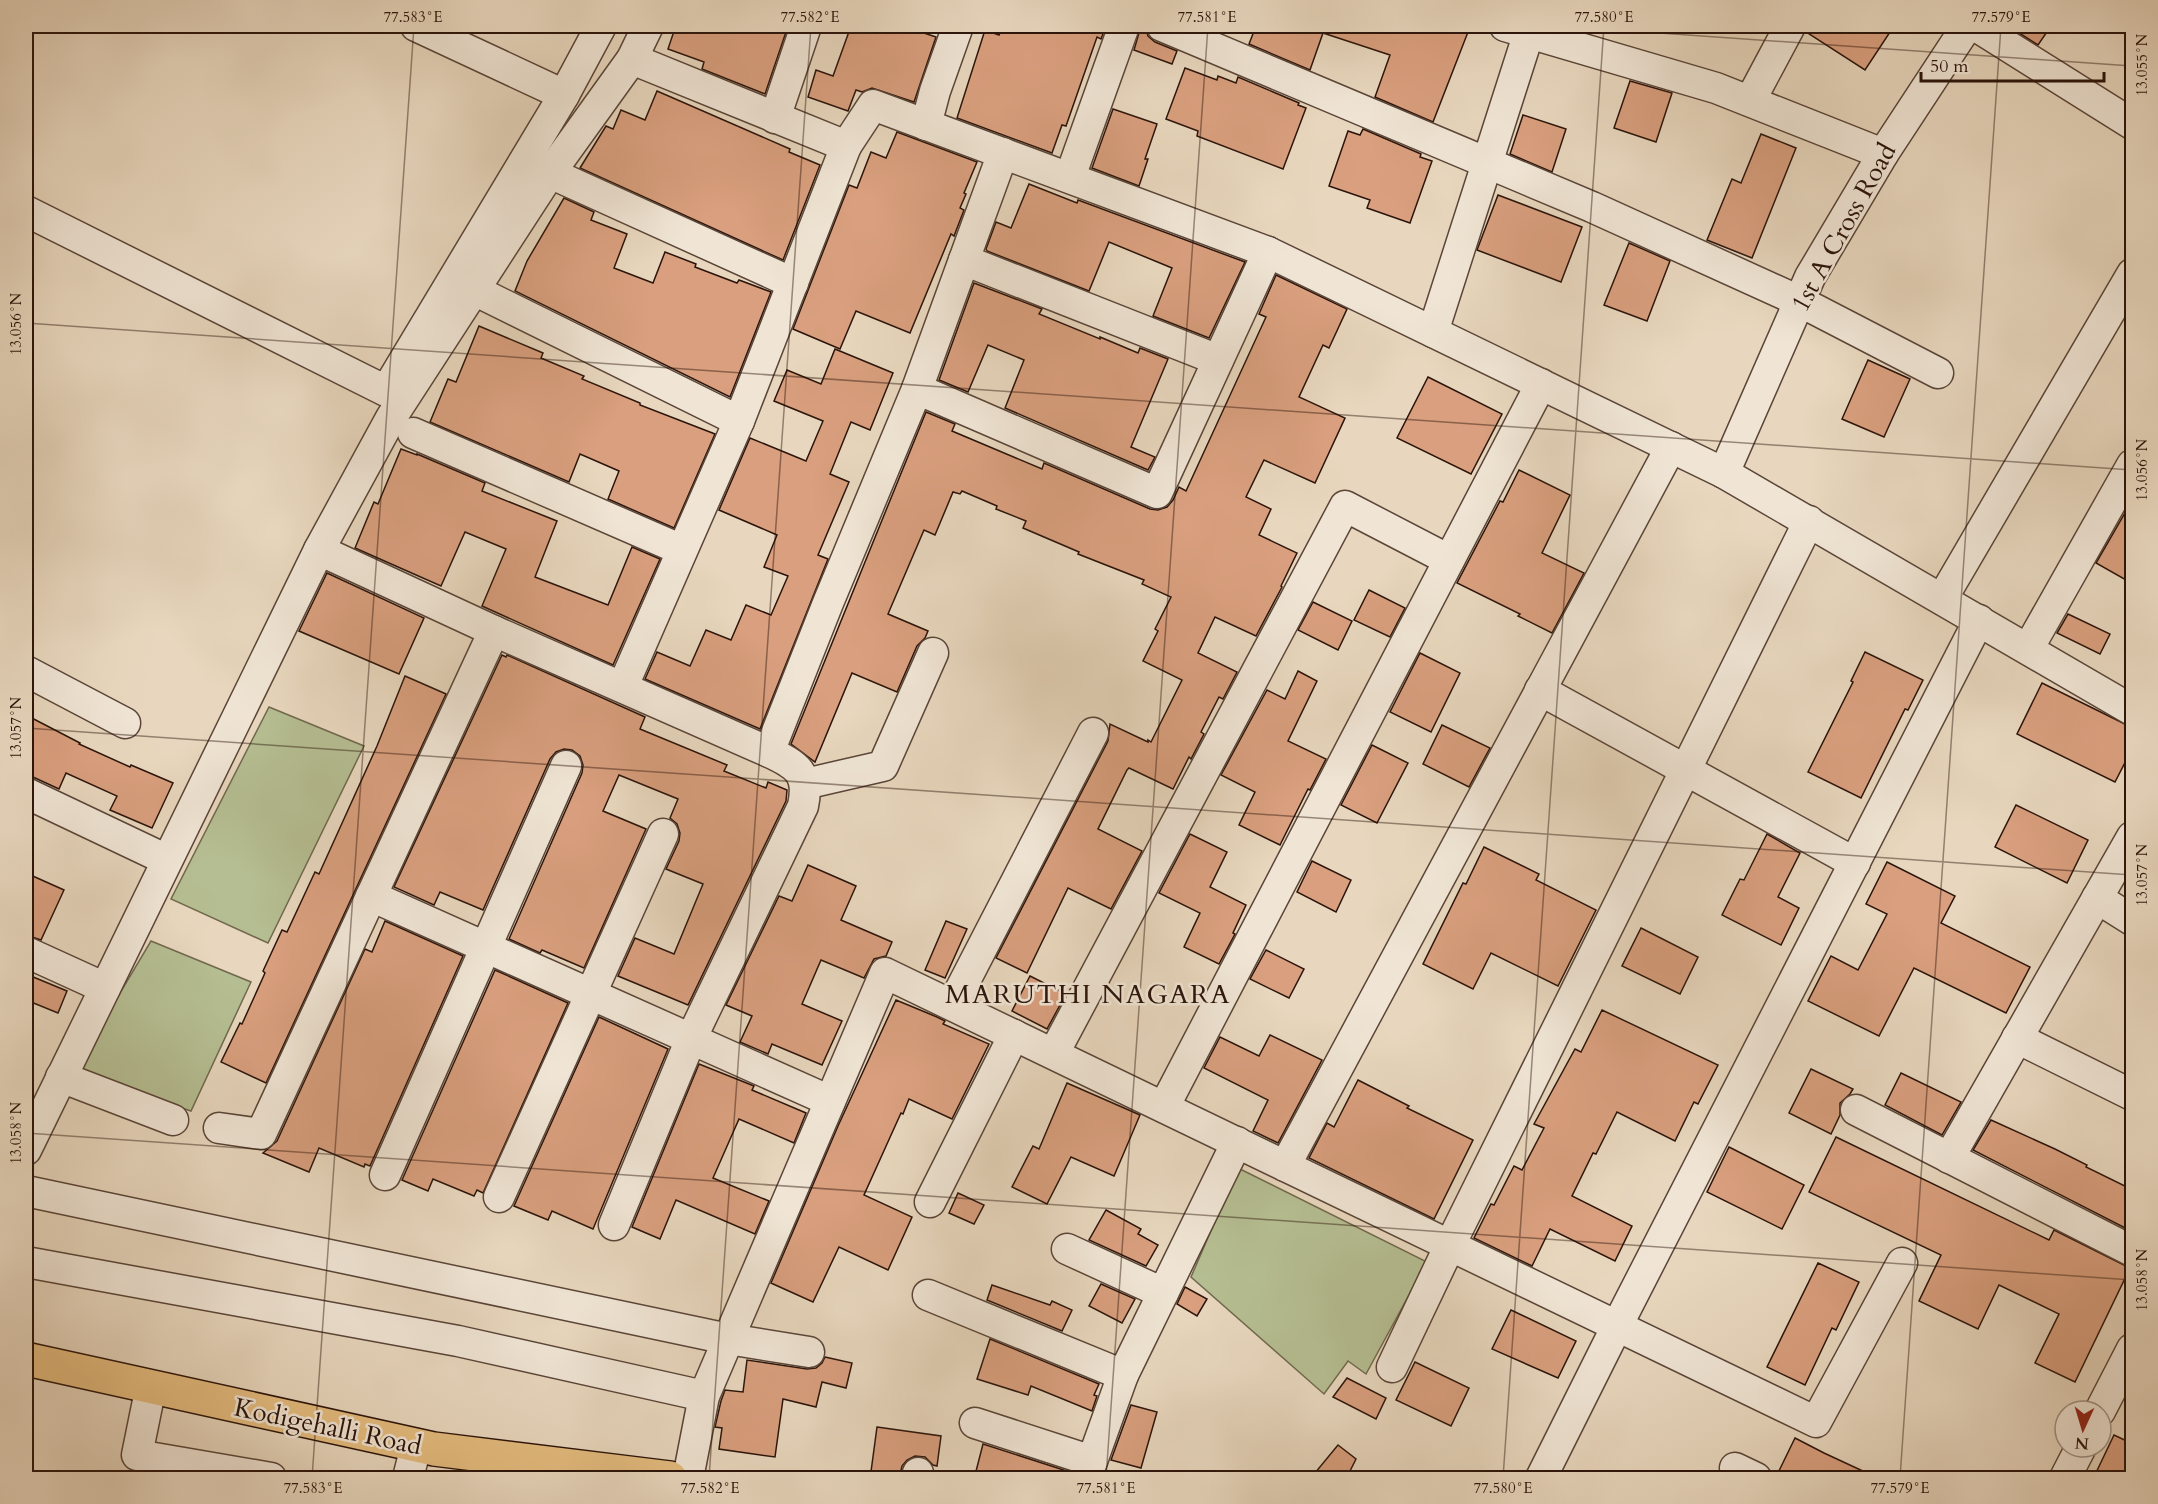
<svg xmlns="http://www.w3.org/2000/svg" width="2158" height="1504" font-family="Cardo,serif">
  <rect width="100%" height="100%" fill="#e8d7be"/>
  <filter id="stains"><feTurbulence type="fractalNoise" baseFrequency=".00333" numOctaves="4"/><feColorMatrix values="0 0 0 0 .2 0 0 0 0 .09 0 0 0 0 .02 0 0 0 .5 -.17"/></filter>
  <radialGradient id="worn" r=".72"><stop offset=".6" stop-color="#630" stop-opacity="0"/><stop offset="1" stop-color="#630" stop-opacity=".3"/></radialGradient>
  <g fill="#b5be92" stroke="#70694e" stroke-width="1.5">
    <path d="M 269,707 L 364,746 L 268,943 L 171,899 Z"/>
    <path d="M 151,941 L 251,982 L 191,1111 L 73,1072 Z"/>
    <path d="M 1238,1168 L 1427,1262 L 1366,1374 L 1348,1361 L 1324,1394 L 1191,1277 Z"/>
  </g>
  <g fill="#d99f7e" stroke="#2b140b" stroke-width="1.5">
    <path d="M 679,26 L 788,26 L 765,94 L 702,69 L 704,62 L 668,49 L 673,34 Z"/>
    <path d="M 851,26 L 903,26 L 936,37 L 914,102 L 872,88 L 862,92 L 856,90 L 848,111 L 808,97 L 816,70 L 833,76 Z"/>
    <path d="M 1003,26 L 1106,26 L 1101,39 L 1097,37 L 1066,126 L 1062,125 L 1052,153 L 957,118 L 985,30 L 999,35 Z"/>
    <path d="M 1141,26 L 1145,26 L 1148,36 L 1155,42 L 1177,51 L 1172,64 L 1134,50 Z"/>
    <path d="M 1256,26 L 1451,26 L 1468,32 L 1433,122 L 1375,97 L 1390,55 L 1323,33 L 1310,70 L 1249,44 Z"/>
    <path d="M 1807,26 L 1894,26 L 1865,70 L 1806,32 Z"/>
    <path d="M 2008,26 L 2051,26 L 2038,45 Z"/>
    <path d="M 1185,68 L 1217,80 L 1218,76 L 1236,83 L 1238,77 L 1299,103 L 1298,105 L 1306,108 L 1283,169 L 1197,136 L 1198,131 L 1166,119 Z"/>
    <path d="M 1630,81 L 1672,93 L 1656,142 L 1614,128 Z"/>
    <path d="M 657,91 L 790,149 L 789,152 L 820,165 L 783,260 L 580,168 L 606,126 L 613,129 L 621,110 L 645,120 Z"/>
    <path d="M 1113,109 L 1157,124 L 1145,159 L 1148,159 L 1139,186 L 1092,168 Z"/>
    <path d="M 1523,115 L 1566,129 L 1552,172 L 1510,154 Z"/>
    <path d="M 1363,129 L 1421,154 L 1420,157 L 1432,161 L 1410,223 L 1367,208 L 1370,200 L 1329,186 L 1348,131 L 1360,135 Z"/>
    <path d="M 897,132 L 977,162 L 964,193 L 966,194 L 960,208 L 964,210 L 954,236 L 951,234 L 910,333 L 856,311 L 840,349 L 793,329 L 849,185 L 857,188 L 871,152 L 886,158 Z"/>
    <path d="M 1761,134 L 1796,148 L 1752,258 L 1707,240 L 1732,179 L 1741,183 Z"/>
    <path d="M 1029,184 L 1077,203 L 1078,200 L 1245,262 L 1209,338 L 1153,316 L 1172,268 L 1109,242 L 1089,291 L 987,251 L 986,249 L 996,222 L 1011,228 Z"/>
    <path d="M 1498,195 L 1582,227 L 1561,282 L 1477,250 Z"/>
    <path d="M 564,198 L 594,212 L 591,220 L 627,234 L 614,268 L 653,283 L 665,252 L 696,264 L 695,267 L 737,283 L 739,280 L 771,292 L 730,397 L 515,291 L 527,261 Z"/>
    <path d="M 1629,243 L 1670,261 L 1647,321 L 1604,305 Z"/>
    <path d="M 1276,275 L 1347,309 L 1329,348 L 1323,345 L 1299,397 L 1345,418 L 1315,483 L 1264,460 L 1246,497 L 1271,509 L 1259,535 L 1297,553 L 1281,586 L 1282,587 L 1256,636 L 1215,617 L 1198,653 L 1237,672 L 1223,699 L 1219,697 L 1201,732 L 1204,734 L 1191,759 L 1189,757 L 1173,789 L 1129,768 L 1127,770 L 1098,829 L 1142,851 L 1111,909 L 1068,888 L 1027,973 L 996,958 L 1108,741 L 1110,724 L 1148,742 L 1148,740 L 1151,742 L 1182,680 L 1143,661 L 1158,631 L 1155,629 L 1171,597 L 1142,584 L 1144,580 L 1078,554 L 1079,552 L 1023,528 L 1026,521 L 996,509 L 997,506 L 962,491 L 960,494 L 953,492 L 935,535 L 924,530 L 888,614 L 928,631 L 925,638 L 917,646 L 897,692 L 852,673 L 815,762 L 791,744 L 926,412 L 955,424 L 952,431 L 1042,469 L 1044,463 L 1150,509 L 1158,510 L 1167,507 L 1173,500 L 1179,487 L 1186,491 L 1266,317 L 1259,314 Z"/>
    <path d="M 974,283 L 1042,309 L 1039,314 L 1100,339 L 1100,337 L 1138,353 L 1140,348 L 1168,359 L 1131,447 L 1155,457 L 1148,470 L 1005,408 L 1024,360 L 988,345 L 968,392 L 939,380 Z"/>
    <path d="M 479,326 L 543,353 L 541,358 L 584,376 L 582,379 L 640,403 L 640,405 L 715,434 L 674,528 L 608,499 L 619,471 L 580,454 L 569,482 L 430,422 L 448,379 L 456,382 Z"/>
    <path d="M 835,349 L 893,373 L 870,430 L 851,422 L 830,474 L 849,482 L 818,555 L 828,559 L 760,729 L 645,679 L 657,652 L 690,666 L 706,630 L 731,640 L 746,605 L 771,615 L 788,576 L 764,567 L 777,535 L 719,510 L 750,438 L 806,461 L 823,421 L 774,401 L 787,370 L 821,384 Z"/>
    <path d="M 1868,360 L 1910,379 L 1884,437 L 1842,419 Z"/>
    <path d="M 1428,377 L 1502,414 L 1471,474 L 1397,438 Z"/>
    <path d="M 401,449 L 417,455 L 417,454 L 485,483 L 482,491 L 557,521 L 535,577 L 608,605 L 632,547 L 660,559 L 613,665 L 482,606 L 506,549 L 465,532 L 441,586 L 355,548 L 374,502 L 378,504 Z"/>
    <path d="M 1519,470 L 1570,495 L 1542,553 L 1584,573 L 1552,633 L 1518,616 L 1520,614 L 1457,583 L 1500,501 L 1503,502 Z"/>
    <path d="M 2133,499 L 2133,569 L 2126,580 L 2096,563 Z"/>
    <path d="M 327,573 L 424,618 L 399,674 L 299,631 Z"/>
    <path d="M 1369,590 L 1405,608 L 1390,637 L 1354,620 Z"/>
    <path d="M 1313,602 L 1352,621 L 1338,650 L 1298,630 Z"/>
    <path d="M 2068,614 L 2110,634 L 2100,654 L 2057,633 Z"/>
    <path d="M 1865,652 L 1923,680 L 1908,710 L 1905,709 L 1861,798 L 1808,772 L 1853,682 L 1851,681 Z"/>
    <path d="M 1420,653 L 1460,673 L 1431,732 L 1390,712 Z"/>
    <path d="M 502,655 L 506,657 L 507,655 L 645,717 L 640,729 L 727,765 L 724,771 L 766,788 L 768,782 L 787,790 L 786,801 L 688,1005 L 618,976 L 635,938 L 674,954 L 703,884 L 666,869 L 679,841 L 680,833 L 677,824 L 670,818 L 678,799 L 619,775 L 603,811 L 646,829 L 584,968 L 542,950 L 540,953 L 509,939 L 582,773 L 583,765 L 580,756 L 572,750 L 564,749 L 556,752 L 550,759 L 483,910 L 440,892 L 434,905 L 394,887 Z"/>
    <path d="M 1298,671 L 1317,681 L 1288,741 L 1326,759 L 1310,790 L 1308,789 L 1280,845 L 1239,825 L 1255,792 L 1221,775 L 1267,690 L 1285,699 Z"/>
    <path d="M 405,676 L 446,694 L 266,1083 L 221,1062 L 240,1023 L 242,1024 L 265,973 L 263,971 L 282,930 L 287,932 L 315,872 L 319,874 L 377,746 Z"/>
    <path d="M 2042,683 L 2133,728 L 2133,747 L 2115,782 L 2017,734 Z"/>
    <path d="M 26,715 L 80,743 L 79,744 L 130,767 L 131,765 L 173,783 L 152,828 L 110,810 L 117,796 L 66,773 L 59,789 L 33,777 L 26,776 Z"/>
    <path d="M 1442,725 L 1490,748 L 1469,787 L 1423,764 Z"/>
    <path d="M 1372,745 L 1408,763 L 1377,823 L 1341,805 Z"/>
    <path d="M 2016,805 L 2088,840 L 2067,883 L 1995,847 Z"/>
    <path d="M 1190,834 L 1227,852 L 1210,887 L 1246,905 L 1233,933 L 1235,934 L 1219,964 L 1184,947 L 1200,913 L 1159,893 Z"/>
    <path d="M 1767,834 L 1800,853 L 1778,897 L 1799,908 L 1781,945 L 1722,915 L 1740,879 L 1744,880 Z"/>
    <path d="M 1484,847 L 1539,874 L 1536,880 L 1596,910 L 1558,986 L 1491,953 L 1473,989 L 1423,964 L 1463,883 L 1466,884 Z"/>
    <path d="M 1312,861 L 1351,880 L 1336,912 L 1297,892 Z"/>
    <path d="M 1887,862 L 1955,896 L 1941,923 L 2030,967 L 2006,1013 L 1914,968 L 1879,1036 L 1808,1001 L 1831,956 L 1858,970 L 1887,914 L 1866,904 Z"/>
    <path d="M 808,865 L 856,886 L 841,920 L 892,942 L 886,956 L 874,959 L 864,978 L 821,960 L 802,1004 L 842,1021 L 822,1065 L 772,1044 L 768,1054 L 740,1042 L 752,1016 L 726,1005 L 779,896 L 792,901 Z"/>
    <path d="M 26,873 L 64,890 L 41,940 L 26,935 Z"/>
    <path d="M 385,921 L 463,956 L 370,1166 L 365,1164 L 364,1167 L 319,1148 L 309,1172 L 263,1153 L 277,1141 L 365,949 L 372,952 Z"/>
    <path d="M 946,921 L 967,929 L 945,978 L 925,970 Z"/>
    <path d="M 1641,928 L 1698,957 L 1680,994 L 1622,966 Z"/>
    <path d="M 1266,950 L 1304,969 L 1289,998 L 1250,979 Z"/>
    <path d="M 495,970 L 568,1003 L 483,1193 L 477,1190 L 474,1196 L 433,1179 L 428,1191 L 402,1180 Z"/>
    <path d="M 26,974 L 67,991 L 58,1013 L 26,1000 Z"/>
    <path d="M 1030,976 L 1066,994 L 1047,1029 L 1012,1011 Z"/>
    <path d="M 896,1000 L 937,1017 L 945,1021 L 943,1024 L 989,1044 L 952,1119 L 909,1099 L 903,1114 L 901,1113 L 887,1144 L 864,1195 L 912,1217 L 888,1270 L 839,1247 L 813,1302 L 771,1283 L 838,1126 Z"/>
    <path d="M 1602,1010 L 1718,1065 L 1698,1104 L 1694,1102 L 1675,1141 L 1617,1112 L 1596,1154 L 1593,1153 L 1572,1196 L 1632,1226 L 1615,1261 L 1550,1229 L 1532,1266 L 1474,1238 L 1491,1204 L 1494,1205 L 1514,1166 L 1522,1170 L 1544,1128 L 1534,1124 L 1575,1049 L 1581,1052 Z"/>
    <path d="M 599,1017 L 668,1049 L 593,1229 L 552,1211 L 548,1220 L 514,1206 Z"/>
    <path d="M 1270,1035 L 1322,1060 L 1278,1143 L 1253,1131 L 1268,1100 L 1204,1068 L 1220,1037 L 1259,1056 Z"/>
    <path d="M 699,1064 L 754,1086 L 752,1090 L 806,1113 L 794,1143 L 739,1119 L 713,1178 L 769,1201 L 755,1234 L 676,1200 L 660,1239 L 632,1227 Z"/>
    <path d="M 1811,1069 L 1853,1089 L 1850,1094 L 1840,1103 L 1840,1115 L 1831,1134 L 1789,1113 Z"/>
    <path d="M 1901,1073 L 1961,1102 L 1942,1135 L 1885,1105 Z"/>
    <path d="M 1358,1080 L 1409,1106 L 1407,1108 L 1473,1140 L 1434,1219 L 1309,1158 L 1327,1123 L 1334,1127 Z"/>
    <path d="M 1067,1083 L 1140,1115 L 1114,1176 L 1071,1157 L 1047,1204 L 1012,1187 L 1033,1146 L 1039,1149 Z"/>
    <path d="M 1991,1120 L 2055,1149 L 2087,1165 L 2086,1167 L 2133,1190 L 2133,1232 L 1973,1150 Z"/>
    <path d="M 1836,1137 L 2049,1240 L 2054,1230 L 2130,1268 L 2075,1382 L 2035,1363 L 2059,1314 L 1999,1285 L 1978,1329 L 1919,1301 L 1941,1255 L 1809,1192 Z"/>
    <path d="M 1729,1147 L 1804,1185 L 1782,1229 L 1707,1192 Z"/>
    <path d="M 958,1193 L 984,1205 L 974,1224 L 949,1213 Z"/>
    <path d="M 1106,1210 L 1141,1229 L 1138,1234 L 1158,1245 L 1146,1266 L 1089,1240 Z"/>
    <path d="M 1818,1263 L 1859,1282 L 1836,1330 L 1832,1328 L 1805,1385 L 1767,1367 Z"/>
    <path d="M 1101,1284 L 1135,1299 L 1122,1323 L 1089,1306 Z"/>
    <path d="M 992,1285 L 1050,1305 L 1052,1301 L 1072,1310 L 1062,1331 L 987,1300 Z"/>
    <path d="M 1185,1287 L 1207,1299 L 1197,1316 L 1177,1304 Z"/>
    <path d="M 1511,1310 L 1576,1341 L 1558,1378 L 1492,1349 Z"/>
    <path d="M 990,1339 L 1099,1384 L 1094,1395 L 1097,1396 L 1092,1411 L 1031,1386 L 1028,1395 L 977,1379 Z"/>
    <path d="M 825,1357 L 852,1363 L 846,1388 L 822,1382 L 816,1407 L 783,1399 L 775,1457 L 719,1449 L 722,1428 L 715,1427 L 721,1401 L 725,1390 L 743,1392 L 747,1360 L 807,1369 L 816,1368 L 822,1363 Z"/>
    <path d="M 1415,1362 L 1469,1388 L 1451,1426 L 1396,1400 Z"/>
    <path d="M 1347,1378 L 1386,1398 L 1376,1419 L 1333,1397 Z"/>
    <path d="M 1131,1405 L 1157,1412 L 1141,1468 L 1111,1460 Z"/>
    <path d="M 877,1427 L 941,1436 L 937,1466 L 933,1465 L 925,1457 L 915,1456 L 907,1460 L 902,1466 L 899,1479 L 870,1479 Z"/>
    <path d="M 2114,1435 L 2133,1444 L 2133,1479 L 2093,1479 Z"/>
    <path d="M 1795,1438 L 1824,1453 L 1880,1479 L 1775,1479 Z"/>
    <path d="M 983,1444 L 1070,1472 L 1069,1479 L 974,1479 Z"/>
    <path d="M 1338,1445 L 1356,1459 L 1346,1479 L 1310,1479 Z"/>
  </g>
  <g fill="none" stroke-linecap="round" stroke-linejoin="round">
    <g stroke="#5a4538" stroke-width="33">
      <g id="minor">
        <path d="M 416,26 L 564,95"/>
        <path d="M 1162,26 L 1592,207 L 1799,301 L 1938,373"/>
        <path d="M 1505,26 L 1716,88 L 1883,154"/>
        <path d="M 1976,26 L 2132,124"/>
        <path d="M 632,59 L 846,146 L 873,105 L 1268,252 L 1724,473 L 2132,710"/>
        <path d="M 1750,101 L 1790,26"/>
        <path d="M 775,118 L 806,26"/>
        <path d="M 926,125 L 935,91 L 958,26"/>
        <path d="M 550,173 L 793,283"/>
        <path d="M 1070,177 L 1124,26"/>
        <path d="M 26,211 L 386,391 L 564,95 L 601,26"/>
        <path d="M 964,260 L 1218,360"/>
        <path d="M 474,290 L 739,421 L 623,686"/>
        <path d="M 1433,332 L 1531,26"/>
        <path d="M 917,389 L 1157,493 L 1268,252"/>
        <path d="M 739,421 L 846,146"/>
        <path d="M 413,433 L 682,550"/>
        <path d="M 1724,473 L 1810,277 L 1883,154 L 1967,26"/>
        <path d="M 319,550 L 494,631 L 769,752 C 797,765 810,773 803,806 L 691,1039 L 614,1225"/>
        <path d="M 1942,599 L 2132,274"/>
        <path d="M 2028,649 L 2132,465"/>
        <path d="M 26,671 L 125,723"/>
        <path d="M 1540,690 L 1855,863"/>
        <path d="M 769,752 L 828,603 L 917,389 L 1003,153"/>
        <path d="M 805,784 L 883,766 L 933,653"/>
        <path d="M 26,793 L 167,860"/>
        <path d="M 371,896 L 830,1101"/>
        <path d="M 2097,898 L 2132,920"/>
        <path d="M 26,952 L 105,988"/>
        <path d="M 953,1004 L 1093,733"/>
        <path d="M 2017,1038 L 2132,1095"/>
        <path d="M 1054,1053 L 1345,506 L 1449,560"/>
        <path d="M 61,1077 L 173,1120"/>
        <path d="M 1164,1107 L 1541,384"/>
        <path d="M 1856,1110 L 2132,1251"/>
        <path d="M 219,1128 L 261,1134 L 494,631"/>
        <path d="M 26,1150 L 319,550 L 391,418 L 550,173 L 632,59 L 648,26"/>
        <path d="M 1949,1158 L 2132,837"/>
        <path d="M 1285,1166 L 1671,447"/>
        <path d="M 385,1175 L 566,766"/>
        <path d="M 26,1191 L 728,1339 L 809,1352"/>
        <path d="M 499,1197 L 663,834"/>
        <path d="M 930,1202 L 1014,1035"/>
        <path d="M 1067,1249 L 1163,1293"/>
        <path d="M 26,1262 L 458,1341 L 704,1396"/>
        <path d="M 928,1295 L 1123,1375"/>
        <path d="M 1392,1367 L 1450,1245 L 1809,521"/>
        <path d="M 151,1386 L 137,1455 L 271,1478"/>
        <path d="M 2100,1411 L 2132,1349"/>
        <path d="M 975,1423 L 1092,1461"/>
        <path d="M 1735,1468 L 1756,1478"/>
        <path d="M 408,1478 L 416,1446"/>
        <path d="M 688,1478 L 704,1396 L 885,973 L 1816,1422 L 1902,1263"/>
        <path d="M 916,1478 L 918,1473"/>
        <path d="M 1086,1478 L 1123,1375 L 1237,1142"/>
        <path d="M 1541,1478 L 1617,1326 L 1979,620"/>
        <path d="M 2065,1478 L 2081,1447"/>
      </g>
    </g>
    <g stroke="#2b140b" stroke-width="36">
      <path id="major" d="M 26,1359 L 434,1449 L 670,1478"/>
    </g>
    <use href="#minor" stroke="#f0e5d5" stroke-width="30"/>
    <use href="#major" stroke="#e4bc7f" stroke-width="33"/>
  </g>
  <path fill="none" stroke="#2b140b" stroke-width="1.5" stroke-opacity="0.45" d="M 1560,26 L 2132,66M 26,323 L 2132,470M 26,728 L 2132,875M 26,1133 L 2132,1280M 312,1478 L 414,26M 709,1478 L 811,26M 1106,1478 L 1208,26M 1503,1478 L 1604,26M 1900,1478 L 2001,26"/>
  <g text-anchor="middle" stroke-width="5" stroke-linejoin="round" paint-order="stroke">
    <g font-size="26" fill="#2b140b" stroke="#f0e5d5">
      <text transform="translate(1843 227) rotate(-61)" y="9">1st A Cross Road</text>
      <text transform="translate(328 1426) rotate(12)" y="9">Kodigehalli Road</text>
    </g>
    <g font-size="27" letter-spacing="1.5" fill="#2b140b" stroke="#f0e5d5">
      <text x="1088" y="1003">MARUTHI NAGARA</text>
    </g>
  </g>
  <rect width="2158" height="1504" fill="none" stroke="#e8d7be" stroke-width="66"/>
  <g transform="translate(2083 1429) rotate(184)"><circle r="28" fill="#f0e5d5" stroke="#a19184" stroke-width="1.5"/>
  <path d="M0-4.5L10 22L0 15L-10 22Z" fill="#8f2418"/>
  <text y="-9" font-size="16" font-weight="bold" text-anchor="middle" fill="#2b140b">N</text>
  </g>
  <path d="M1921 72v9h183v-9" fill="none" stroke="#2b140b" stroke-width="3"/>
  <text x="1930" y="72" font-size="18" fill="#2b140b" stroke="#f0e5d5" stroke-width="4.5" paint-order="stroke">50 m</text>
  <rect x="33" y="33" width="2092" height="1438" fill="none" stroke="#2b140b" stroke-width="2"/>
  <g font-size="15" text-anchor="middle" fill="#2b140b">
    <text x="413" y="22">77.583°E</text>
    <text x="810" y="22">77.582°E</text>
    <text x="1207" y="22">77.581°E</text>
    <text x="1604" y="22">77.580°E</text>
    <text x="2001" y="22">77.579°E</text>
    <text transform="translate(2142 65) rotate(-90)" y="5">13.055°N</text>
    <text transform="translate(16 324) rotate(-90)" y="5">13.056°N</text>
    <text transform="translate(2142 470) rotate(-90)" y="5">13.056°N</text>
    <text transform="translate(16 728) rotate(-90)" y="5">13.057°N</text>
    <text transform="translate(2142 875) rotate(-90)" y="5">13.057°N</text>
    <text transform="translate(16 1133) rotate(-90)" y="5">13.058°N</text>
    <text transform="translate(2142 1280) rotate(-90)" y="5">13.058°N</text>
    <text x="313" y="1493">77.583°E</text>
    <text x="710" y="1493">77.582°E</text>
    <text x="1106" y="1493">77.581°E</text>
    <text x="1503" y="1493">77.580°E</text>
    <text x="1900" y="1493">77.579°E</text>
  </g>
  <rect width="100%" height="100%" filter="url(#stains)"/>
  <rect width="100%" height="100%" fill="url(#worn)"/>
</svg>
